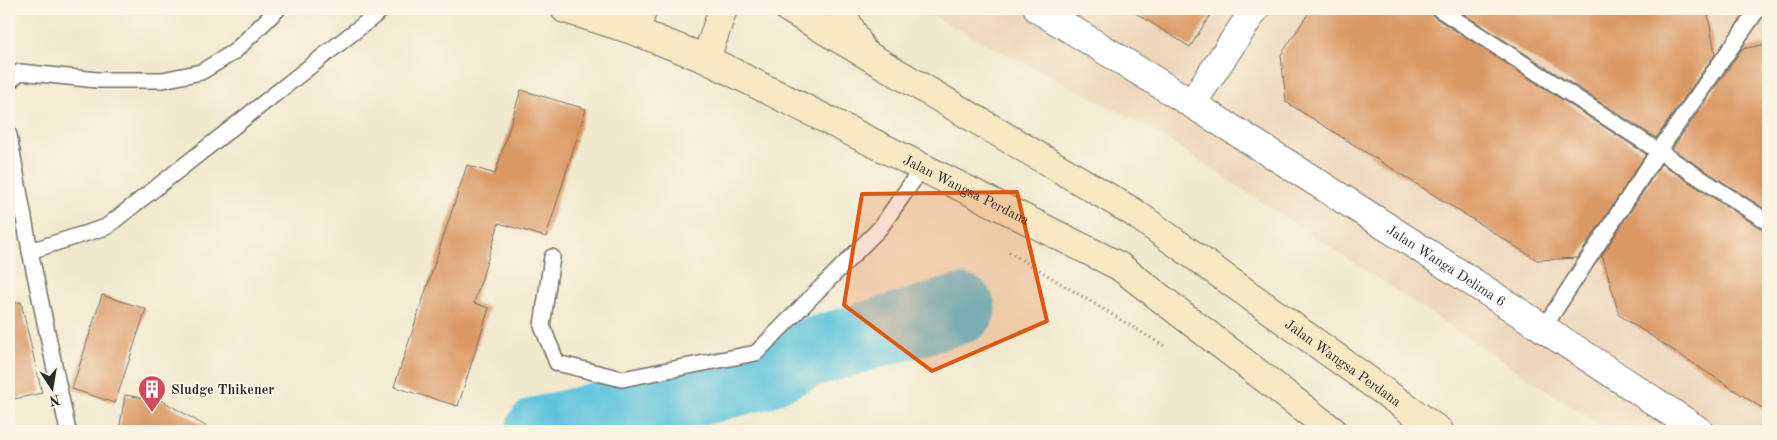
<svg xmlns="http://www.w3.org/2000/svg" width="1777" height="440" font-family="'Old Standard TT',serif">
  <rect width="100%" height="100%" fill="#fcf5e5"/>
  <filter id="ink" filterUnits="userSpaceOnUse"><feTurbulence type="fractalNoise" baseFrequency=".02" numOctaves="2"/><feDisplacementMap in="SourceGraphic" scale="10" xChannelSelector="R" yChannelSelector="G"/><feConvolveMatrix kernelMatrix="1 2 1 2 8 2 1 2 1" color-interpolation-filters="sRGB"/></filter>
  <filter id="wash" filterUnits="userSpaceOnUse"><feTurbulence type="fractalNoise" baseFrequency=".0096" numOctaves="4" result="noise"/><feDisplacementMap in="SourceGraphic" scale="20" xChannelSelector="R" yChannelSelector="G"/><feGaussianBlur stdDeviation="1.12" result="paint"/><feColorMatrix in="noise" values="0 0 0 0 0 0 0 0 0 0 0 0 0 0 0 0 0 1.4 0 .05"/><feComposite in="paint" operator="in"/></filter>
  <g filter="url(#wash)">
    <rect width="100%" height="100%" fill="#f1e9ce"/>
    <path fill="#edd7bb" d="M 919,9 L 1768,9 L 1768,431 L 1609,431 L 1145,125 Z"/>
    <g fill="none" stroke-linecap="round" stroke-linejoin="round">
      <path stroke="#5fc4dc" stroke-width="69" d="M 540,431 L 759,376 L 809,353 L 961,309"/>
    </g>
    <g id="blocks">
      <g fill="#da9864">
        <path d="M 1129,9 L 1214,9 L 1190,47 Z"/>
        <path d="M 1311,9 L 1430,9 L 1434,17 L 1646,154 L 1578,258 L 1537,260 L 1286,102 L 1281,55 Z"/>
        <path d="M 1456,9 L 1707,9 L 1715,54 L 1656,138 Z"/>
        <path d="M 1768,44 L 1768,211 L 1672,149 L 1742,49 Z"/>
        <path d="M 521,90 L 586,109 L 546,237 L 499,223 L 474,303 L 489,308 L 458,406 L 394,387 L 467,165 L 495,174 Z"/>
        <path d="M 1661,164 L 1763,230 L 1768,231 L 1768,412 L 1619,315 L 1603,257 L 1601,257 Z"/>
        <path d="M 102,295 L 146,309 L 115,403 L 72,389 Z"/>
        <path d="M 21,302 L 42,393 L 9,400 L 9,303 Z"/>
        <path d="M 125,395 L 163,401 L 214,431 L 119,431 Z"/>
      </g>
    </g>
  </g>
  <g filter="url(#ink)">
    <use href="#blocks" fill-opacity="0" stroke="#706e64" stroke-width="1"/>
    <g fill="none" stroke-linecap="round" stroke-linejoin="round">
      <g stroke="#706e64" stroke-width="18">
        <g id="service">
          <path d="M 1439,9 L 1768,222"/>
          <path d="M 9,82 L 20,72 L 97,80 L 163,80 L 201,72 L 234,52 L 278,9"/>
          <path d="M 9,135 L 30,251"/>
          <path d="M 552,257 L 542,326 L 557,363 L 622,379 L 756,353 L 880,228 L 922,168"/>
          <path d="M 1544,327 L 1658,152 L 1758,9"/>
          <path d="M 68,431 L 30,251 L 106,227 L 383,9"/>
        </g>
      </g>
      <g stroke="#706e64" stroke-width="30">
        <g id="minor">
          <path id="s1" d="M 1038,9 C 1261,145 1482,286 1699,431"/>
          <path d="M 1192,103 L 1255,9"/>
        </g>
      </g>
      <g stroke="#706e64" stroke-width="30">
        <g id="secondary">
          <path id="s2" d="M 565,9 L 635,31 L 706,59 L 1119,266 L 1333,431"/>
          <path id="s3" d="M 789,9 L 1133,212 L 1439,431"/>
          <path d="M 840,9 L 863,52"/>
          <path d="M 635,31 L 643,9"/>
          <path d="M 706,59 L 723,9"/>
        </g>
      </g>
      <path stroke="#706e64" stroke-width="3" stroke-dasharray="1 4" stroke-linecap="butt" d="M 1009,252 L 1164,346"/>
      <use href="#service" stroke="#fff" stroke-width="15"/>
      <use href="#minor" stroke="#fff" stroke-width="28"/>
      <use href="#secondary" stroke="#f8e8c3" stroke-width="28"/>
    </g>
  </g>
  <path fill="#df570e" fill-opacity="0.2" stroke="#df570e" stroke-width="4" stroke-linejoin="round" d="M 1017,192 L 1047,321 L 932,371 L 844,305 L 862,194 Z"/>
  <defs>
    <g id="building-pin" transform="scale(1.4375)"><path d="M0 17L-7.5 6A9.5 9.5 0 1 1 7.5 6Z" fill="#d1495b" stroke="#fcf5e5"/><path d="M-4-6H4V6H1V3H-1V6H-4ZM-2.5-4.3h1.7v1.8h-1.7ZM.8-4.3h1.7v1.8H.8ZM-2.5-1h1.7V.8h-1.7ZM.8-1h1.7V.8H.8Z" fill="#fff"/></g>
  </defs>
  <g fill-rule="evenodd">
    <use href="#building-pin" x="152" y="389"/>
  </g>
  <g text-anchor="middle" stroke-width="4" stroke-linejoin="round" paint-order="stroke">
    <g font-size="14" fill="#2b2b2b" stroke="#fcf5e5">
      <text dy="5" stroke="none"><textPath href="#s2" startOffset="441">Jalan Wangsa Perdana</textPath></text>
      <text dy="5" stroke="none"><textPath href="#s1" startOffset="482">Jalan Wanga Delima 6</textPath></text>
      <text dy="5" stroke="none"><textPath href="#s3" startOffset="658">Jalan Wangsa Perdana</textPath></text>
    </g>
    <g font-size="14" font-weight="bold" fill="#2b2b2b" stroke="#fcf5e5" text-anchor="start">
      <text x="171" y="394">Sludge Thikener</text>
    </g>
  </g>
  <rect width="1777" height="440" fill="none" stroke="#fcf5e5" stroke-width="30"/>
  <g transform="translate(52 388) rotate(168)" stroke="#fcf5e5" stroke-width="4" paint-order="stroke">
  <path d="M0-4L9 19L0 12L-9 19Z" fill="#2b2b2b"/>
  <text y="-8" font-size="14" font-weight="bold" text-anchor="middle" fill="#2b2b2b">N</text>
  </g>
</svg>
